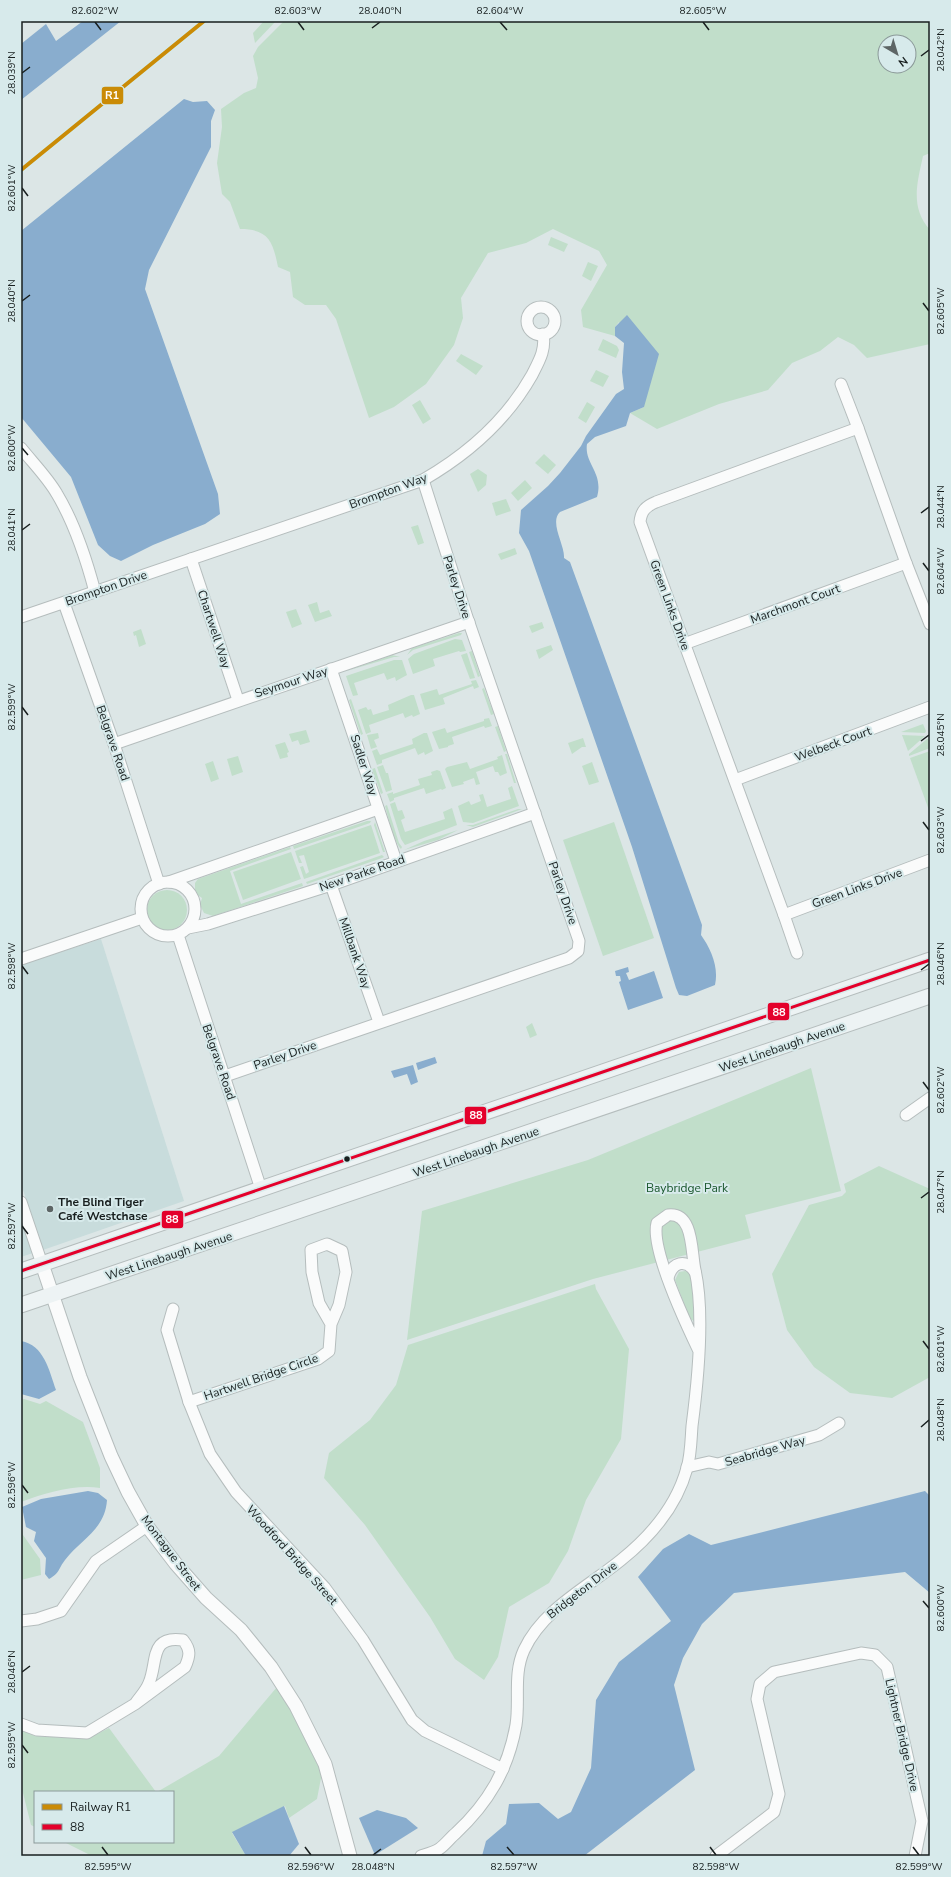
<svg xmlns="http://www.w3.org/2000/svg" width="951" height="1877" font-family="'Nunito Sans',sans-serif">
  <rect width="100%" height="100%" fill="#dce6e6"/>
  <g fill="#c8dcdc">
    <path d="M 101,939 L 184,1201 L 43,1250 L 21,1184 L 21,965 Z"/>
    <path d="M 21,1219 L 33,1253 L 21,1257 Z"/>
  </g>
  <g fill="#c1deca" fill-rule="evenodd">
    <path d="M 264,21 L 276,21 L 255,43 L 253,33 Z"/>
    <path d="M 284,21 L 930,21 L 930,153 L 923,156 C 917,184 910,207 930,230 L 930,344 L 867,358 L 854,345 L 838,337 L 820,351 L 792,363 L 768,390 L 719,404 L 657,429 L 630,413 L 644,407 L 619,322 L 615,327 L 615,336 L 583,327 L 581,310 L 607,265 L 599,251 L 553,229 L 526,243 L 488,253 L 461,298 L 463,318 L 454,345 L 426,384 L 394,407 L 369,418 L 336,319 L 326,305 L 305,305 L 293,297 L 290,272 L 278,267 C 273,242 269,229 240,229 L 230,202 L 222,194 L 217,163 L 222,127 L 221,109 L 244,93 L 256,88 L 258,78 L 253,56 L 258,47 ZM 885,42 L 909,42 L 909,66 L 885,66 Z"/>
    <path d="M 551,237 L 568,244 L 564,252 L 548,245 Z"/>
    <path d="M 588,262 L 598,266 L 591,281 L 582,276 Z"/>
    <path d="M 603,339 L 617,346 L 619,350 L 616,358 L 598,350 Z"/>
    <path d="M 461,354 L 483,366 L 476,375 L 456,361 Z"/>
    <path d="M 596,370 L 609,376 L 603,387 L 590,381 Z"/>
    <path d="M 420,400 L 431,419 L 423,424 L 412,405 Z"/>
    <path d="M 587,402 L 595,407 L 586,423 L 578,418 Z"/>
    <path d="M 544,454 L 556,465 L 548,474 L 535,463 Z"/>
    <path d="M 478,469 L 487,475 L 486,485 L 478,492 L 470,474 Z"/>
    <path d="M 525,480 L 532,488 L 518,501 L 511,493 Z"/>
    <path d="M 506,499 L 511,511 L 496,516 L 492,503 Z"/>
    <path d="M 418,525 L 424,543 L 418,545 L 411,527 Z"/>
    <path d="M 515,548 L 517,554 L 501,560 L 498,554 Z"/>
    <path d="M 317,602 L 320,613 L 329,610 L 332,616 L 315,622 L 308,605 Z"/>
    <path d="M 296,609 L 302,624 L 292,628 L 286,612 Z"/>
    <path d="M 542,622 L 544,628 L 532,633 L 529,626 Z"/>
    <path d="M 141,629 L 146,644 L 139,647 L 136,635 L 134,636 L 133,632 Z"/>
    <path d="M 459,633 L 462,633 L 461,635 L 413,650 L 407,655 L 412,648 Z"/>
    <path d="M 455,639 L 462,640 L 466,651 L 460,652 L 459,651 L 433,659 L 435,666 L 413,674 L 408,659 L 414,654 Z"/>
    <path d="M 551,645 L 553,650 L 539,659 L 536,650 Z"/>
    <path d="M 472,651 L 480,676 L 478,677 L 469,652 Z"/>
    <path d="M 467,653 L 475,678 L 470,679 L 461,655 Z"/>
    <path d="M 392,655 L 400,657 L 394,657 L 343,672 Z"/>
    <path d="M 394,660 L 402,660 L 407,675 L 396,681 L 395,677 L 387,680 L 384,673 L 354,683 L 358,695 L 353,696 L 346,676 Z"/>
    <path d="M 476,680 L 479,687 L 474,689 L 473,686 L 443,698 L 445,704 L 425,710 L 420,694 L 437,689 L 439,695 L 472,684 L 471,681 Z"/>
    <path d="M 484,688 L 494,714 L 491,715 L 482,689 Z"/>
    <path d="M 411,695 L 414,695 L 420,714 L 413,717 L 412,715 L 405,718 L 403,713 L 369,725 L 371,732 L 366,734 L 358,710 L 366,707 L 368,710 L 371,709 L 373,715 L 389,710 L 388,705 Z"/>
    <path d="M 351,699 L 363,734 L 361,735 L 349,700 Z"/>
    <path d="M 489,718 L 492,726 L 485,728 L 484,726 L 452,737 L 454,744 L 448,746 L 448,747 L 439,749 L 432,732 L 445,728 L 447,733 L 484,721 L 484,719 Z"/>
    <path d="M 923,724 L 926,731 L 925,733 L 901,732 Z"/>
    <path d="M 498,726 L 506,751 L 504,752 L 495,727 Z"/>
    <path d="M 306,730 L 310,742 L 300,745 L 298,740 L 292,742 L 289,734 Z"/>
    <path d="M 378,733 L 379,738 L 374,740 L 377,747 L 371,749 L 367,735 Z"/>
    <path d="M 424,733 L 427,733 L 433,751 L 425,755 L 424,752 L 418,755 L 415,748 L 382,760 L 382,763 L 377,765 L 372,751 L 377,749 L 380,755 L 413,744 L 412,739 Z"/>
    <path d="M 902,735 L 925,736 L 908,751 Z"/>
    <path d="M 583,738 L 586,747 L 582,747 L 572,754 L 568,743 Z"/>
    <path d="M 927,739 L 930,739 L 930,748 L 909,756 L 909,754 Z"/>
    <path d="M 285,742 L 289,752 L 287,753 L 288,757 L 280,759 L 275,745 Z"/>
    <path d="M 930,751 L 930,813 L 910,758 Z"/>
    <path d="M 505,754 L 507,754 L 516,783 L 514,783 Z"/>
    <path d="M 502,755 L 507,773 L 500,776 L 498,772 L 495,772 L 493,766 L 476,772 L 480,784 L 476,785 L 474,778 L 463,782 L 464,784 L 452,787 L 445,769 L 447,767 L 467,762 L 470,769 L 498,759 L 497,757 Z"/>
    <path d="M 238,756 L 243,772 L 232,776 L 227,759 Z"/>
    <path d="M 213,761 L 219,779 L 211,782 L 205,764 Z"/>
    <path d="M 592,762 L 599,782 L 589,785 L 582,766 Z"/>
    <path d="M 383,765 L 386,773 L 388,773 L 392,790 L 386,792 L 377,767 Z"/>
    <path d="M 375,768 L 383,793 L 381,794 L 372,769 Z"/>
    <path d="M 437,770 L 440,771 L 446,788 L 442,790 L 441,789 L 426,794 L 424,788 L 394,798 L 394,800 L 390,802 L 387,794 L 393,792 L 393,794 L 420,785 L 418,779 L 432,775 L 431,772 Z"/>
    <path d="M 512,786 L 519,806 L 473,823 L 463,822 L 458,806 L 469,801 L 471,805 L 481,801 L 479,795 L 483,794 L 487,807 L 511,799 L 508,788 Z"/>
    <path d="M 395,802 L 398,811 L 402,810 L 405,818 L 401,820 L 405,832 L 445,819 L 443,812 L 452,808 L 457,825 L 405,845 L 401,839 L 390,804 Z"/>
    <path d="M 387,805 L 399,843 L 402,847 L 401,849 C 394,842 388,816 385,806 Z"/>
    <path d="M 518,809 L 522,809 L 473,827 L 466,825 L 473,825 Z"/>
    <path d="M 367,821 L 371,821 L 370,823 L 294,849 L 293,846 Z"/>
    <path d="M 375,822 L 385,852 L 383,852 L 374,825 Z"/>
    <path d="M 614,822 L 654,938 L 603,956 L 563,840 Z"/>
    <path d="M 371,825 L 380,853 L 304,879 L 300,867 L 303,866 L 306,874 L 309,872 L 304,855 L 299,856 L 302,863 L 299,863 L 295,851 Z"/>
    <path d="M 458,830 L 438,840 L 404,850 L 424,841 Z"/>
    <path d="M 290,847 L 291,849 L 230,871 L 241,904 L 302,883 L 303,886 L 213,916 L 204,913 L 200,905 L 202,898 L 195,893 L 195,883 L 198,879 Z"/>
    <path d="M 291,852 L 301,879 L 243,900 L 233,872 Z"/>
    <path d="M 382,855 L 384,857 L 382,858 L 307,884 L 306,882 Z"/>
    <circle cx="167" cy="910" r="20"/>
    <path d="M 532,1023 L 537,1035 L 530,1038 L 526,1027 Z"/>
    <path d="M 811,1068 L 841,1191 L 745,1215 L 751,1238 L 593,1279 L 407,1340 L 422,1211 L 588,1160 Z"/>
    <path d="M 879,1166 L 930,1189 L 930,1377 L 892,1398 L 850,1393 L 814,1367 L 787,1330 L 772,1274 L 809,1205 L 842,1196 L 846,1192 L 844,1184 Z"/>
    <path d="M 685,1271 L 690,1273 L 693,1278 L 694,1321 L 690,1319 L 675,1280 L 679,1272 Z"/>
    <path d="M 595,1284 L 596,1289 L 629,1349 L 621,1439 L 586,1500 L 568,1551 L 549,1583 L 509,1607 L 498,1657 L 484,1680 L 455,1659 L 430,1617 L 365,1525 L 324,1478 L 329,1453 L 370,1420 L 396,1385 L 408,1345 Z"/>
    <path d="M 24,1399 L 40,1404 L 46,1401 L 83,1422 L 100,1468 L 100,1488 C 76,1484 44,1493 21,1502 L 21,1400 Z"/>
    <path d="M 21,1525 L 23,1535 L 40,1559 L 41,1575 L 21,1580 Z"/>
    <path d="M 277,1687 L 291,1708 L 319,1765 L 322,1773 L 317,1799 L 289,1818 L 285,1806 L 232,1833 L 246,1856 L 92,1856 L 64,1842 L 173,1842 L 173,1792 L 157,1792 L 219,1756 Z"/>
    <path d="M 109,1728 L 156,1792 L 35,1792 L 35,1827 L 31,1825 L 21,1785 L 21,1730 L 35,1736 L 87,1739 Z"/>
  </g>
  <g fill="#89adce">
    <path d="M 83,21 L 121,21 L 21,100 L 21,44 L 46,24 L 56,41 Z"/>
    <path d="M 184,99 L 193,102 L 207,101 L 215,110 L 211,121 L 211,147 L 149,270 L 145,289 L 218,494 L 220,514 L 205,524 L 153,545 L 121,561 L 110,556 L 98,545 L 71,477 L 21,417 L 21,231 Z"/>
    <path d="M 627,315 L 659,354 L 644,407 L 630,413 L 626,426 L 595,437 L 587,444 C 584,464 604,473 597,497 L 560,512 C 549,522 565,545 564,558 L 570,562 L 702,925 L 701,935 C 711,949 719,967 715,985 L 687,996 L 679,995 L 676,988 L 632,847 L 529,551 L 519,533 L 521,510 L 548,486 L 560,473 L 581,446 L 586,436 L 616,394 L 624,389 L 622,372 L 624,343 L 615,336 L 615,327 Z"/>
    <path d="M 628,967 L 629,972 L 626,973 L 629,980 L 654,971 L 663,998 L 628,1010 L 619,982 L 621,981 L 620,976 L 616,976 L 615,971 Z"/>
    <path d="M 435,1057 L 437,1063 L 418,1070 L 416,1063 Z"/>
    <path d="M 413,1065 L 418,1082 L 411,1085 L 407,1074 L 394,1078 L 391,1071 Z"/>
    <path d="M 21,1341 C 44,1345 49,1370 56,1390 L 39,1399 L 21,1394 Z"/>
    <path d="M 88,1491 L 98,1493 L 107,1500 C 105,1530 81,1539 65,1560 C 58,1569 60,1573 49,1579 L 45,1574 L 46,1558 L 34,1541 L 36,1532 L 26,1527 L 22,1507 L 41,1499 Z"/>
    <path d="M 925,1491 L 930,1496 L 930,1593 L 905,1572 L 734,1593 L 702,1624 L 683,1658 L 674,1685 L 695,1770 L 584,1856 L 482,1856 L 486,1841 L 506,1824 L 509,1804 L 539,1803 L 558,1819 L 571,1812 L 591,1768 L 596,1700 L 619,1662 L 671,1621 L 638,1577 L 663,1549 L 689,1534 L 711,1545 Z"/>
    <path d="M 284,1806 L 299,1844 L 289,1856 L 246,1856 L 232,1832 Z"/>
    <path d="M 377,1810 L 406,1818 L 418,1828 L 375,1855 L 359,1818 Z"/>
  </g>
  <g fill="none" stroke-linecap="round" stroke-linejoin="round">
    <g stroke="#b5bdbd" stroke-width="13">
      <g id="minor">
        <circle cx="541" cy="321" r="14"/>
        <path d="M 841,384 L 858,428"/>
        <path d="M 21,448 C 33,463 48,478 57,494 C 75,524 86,558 95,592"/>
        <path d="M 191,559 L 238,700"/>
        <path d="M 64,603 L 114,744 L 159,884"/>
        <path d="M 21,617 L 423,480 C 468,454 506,421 532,375 C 539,361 546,350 543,334"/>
        <path d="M 930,624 L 906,563 L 858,428 L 656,502 C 646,506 641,511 640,522 L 660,577 L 784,915 L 930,860"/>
        <path d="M 684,644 L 906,563"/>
        <path d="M 331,669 L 396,861"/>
        <path d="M 114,744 L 469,622"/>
        <path d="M 735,780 L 930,707"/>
        <circle cx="168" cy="909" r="27"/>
        <path d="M 169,882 L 378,809"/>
        <path d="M 331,885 L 379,1022"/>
        <path d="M 784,915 L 797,953"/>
        <path d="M 188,928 L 208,924 L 331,885 L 535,813"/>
        <path d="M 178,935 L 261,1189"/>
        <path d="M 21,959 L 142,918"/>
        <path d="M 225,1076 L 569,958 L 578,951 L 579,941 L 467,617 L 423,480"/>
        <path d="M 906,1115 L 930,1098"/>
        <path d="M 21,1202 L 42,1264"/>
        <path d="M 668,1278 C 672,1262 686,1258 695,1272"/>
        <path d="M 173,1309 L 167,1330 L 189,1402 L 210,1454 L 236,1492 L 325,1588 L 363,1640 L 412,1720 L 425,1731 L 503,1769"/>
        <path d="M 189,1402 L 318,1359 L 329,1351 L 331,1324 L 319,1303 L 312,1272 L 311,1250 L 327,1244 L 342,1251 L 346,1272 L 339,1305 L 331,1324"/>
        <path d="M 687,1467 L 709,1462 L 718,1464 L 819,1435 L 839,1423"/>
        <path d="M 21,1621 L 37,1619 L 61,1611 L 96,1561 L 147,1526"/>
        <path d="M 21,1724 L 37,1730 L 87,1733 L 135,1704 L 185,1667 C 190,1656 191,1650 183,1640 C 149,1635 158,1662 149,1683 C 146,1691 139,1698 135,1704"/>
        <path d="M 421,1856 C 427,1854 434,1852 439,1849 C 445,1845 450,1838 456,1833 C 488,1803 508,1770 516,1725 C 520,1700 513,1674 524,1650 C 543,1609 588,1587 621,1560 C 651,1536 677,1505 687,1468 C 691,1455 691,1439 692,1426 C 698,1380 705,1314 695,1270 C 691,1252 694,1212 668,1215 L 657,1223 C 650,1248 687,1326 699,1351"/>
        <path d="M 716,1856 L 774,1812 L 779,1794 L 757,1699 L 760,1684 L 774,1672 L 861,1653 L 875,1655 L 887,1667 L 922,1821 L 915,1856"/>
      </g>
    </g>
    <g stroke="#b5bdbd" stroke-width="15">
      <path id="tertiary" d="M 42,1264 L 80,1377 L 111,1456 L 128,1492 L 147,1526 L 176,1564 L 206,1598 L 241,1630 L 271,1667 L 296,1706 L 325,1764 L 350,1856"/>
    </g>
    <g stroke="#b5bdbd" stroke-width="17">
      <g id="secondary">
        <path d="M 21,1271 L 930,960"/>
        <path d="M 21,1305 L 930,996"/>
      </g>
    </g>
    <use href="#minor" stroke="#fafbfb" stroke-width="11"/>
    <use href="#tertiary" stroke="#fafbfb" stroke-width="13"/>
    <use href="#secondary" stroke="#edf3f4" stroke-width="15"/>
    <g stroke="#d7eaeb" stroke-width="6">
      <path id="bus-1" d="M 21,1271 L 930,960"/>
    </g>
    <use href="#bus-1" stroke="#e4002b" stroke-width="3"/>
    <g stroke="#d7eaeb" stroke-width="7">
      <path id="rail-1" d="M 21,170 L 204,21"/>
    </g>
    <use href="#rail-1" stroke="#ca8b06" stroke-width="4"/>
  </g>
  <path fill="none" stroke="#181f1f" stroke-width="1.5" d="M 95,22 L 101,30M 298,22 L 304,30M 500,22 L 507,30M 703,22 L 709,30M 372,28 L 380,22M 921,56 L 929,50M 22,73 L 30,67M 22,188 L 28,196M 22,301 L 30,295M 923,303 L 929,311M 22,448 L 28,455M 921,513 L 929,507M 22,530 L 30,524M 923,563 L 929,571M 22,707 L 28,715M 921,741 L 929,735M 923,822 L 929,830M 22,966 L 28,974M 921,970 L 929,964M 923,1082 L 929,1090M 921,1198 L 929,1192M 22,1226 L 28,1234M 923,1341 L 929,1349M 921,1427 L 929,1420M 22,1485 L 28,1493M 923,1601 L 929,1608M 22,1672 L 30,1666M 22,1745 L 28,1753M 102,1847 L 108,1855M 305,1847 L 311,1855M 507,1847 L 514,1855M 710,1847 L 716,1855M 913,1847 L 919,1855M 373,1855 L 381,1849"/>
  <circle fill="#181f1f" stroke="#d7eaeb" stroke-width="1.5" cx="347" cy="1159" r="3.5"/>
  <circle fill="#5d6565" stroke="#d7eaeb" stroke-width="1.5" cx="50" cy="1209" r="4"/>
  <g text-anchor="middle" stroke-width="4" stroke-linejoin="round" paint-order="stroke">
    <g font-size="12" fill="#181f1f" stroke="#d7eaeb">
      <text transform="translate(388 491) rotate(-20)" y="4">Brompton Way</text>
      <text transform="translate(457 587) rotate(72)" y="4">Parley Drive</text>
      <text transform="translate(106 588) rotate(-19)" y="4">Brompton Drive</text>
      <text transform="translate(795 604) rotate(-20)" y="4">Marchmont Court</text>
      <text transform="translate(670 605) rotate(70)" y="4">Green Links Drive</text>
      <text transform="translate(214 629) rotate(72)" y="4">Chartwell Way</text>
      <text transform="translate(291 682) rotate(-18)" y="4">Seymour Way</text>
      <text transform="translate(113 743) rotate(71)" y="4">Belgrave Road</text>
      <text transform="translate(833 744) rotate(-20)" y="4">Welbeck Court</text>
      <text transform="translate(364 765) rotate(72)" y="4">Sadler Way</text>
      <text transform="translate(362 873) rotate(-19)" y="4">New Parke Road</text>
      <text transform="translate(857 888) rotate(-20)" y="4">Green Links Drive</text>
      <text transform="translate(563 893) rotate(71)" y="4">Parley Drive</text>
      <text transform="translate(355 953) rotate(71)" y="4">Millbank Way</text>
      <text transform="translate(782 1047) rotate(-19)" y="4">West Linebaugh Avenue</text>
      <text transform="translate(285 1055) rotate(-19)" y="4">Parley Drive</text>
      <text transform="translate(219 1062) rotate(71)" y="4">Belgrave Road</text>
      <text transform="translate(476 1152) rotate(-19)" y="4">West Linebaugh Avenue</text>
      <text transform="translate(169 1256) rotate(-18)" y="4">West Linebaugh Avenue</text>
      <text transform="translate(261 1377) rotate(-19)" y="4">Hartwell Bridge Circle</text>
      <text transform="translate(765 1451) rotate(-16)" y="4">Seabridge Way</text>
      <text transform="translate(171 1553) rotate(53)" y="4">Montague Street</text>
      <text transform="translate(292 1555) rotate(48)" y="4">Woodford Bridge Street</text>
      <text transform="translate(582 1590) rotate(-38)" y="4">Bridgeton Drive</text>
      <text transform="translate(902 1735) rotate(77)" y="4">Lightner Bridge Drive</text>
    </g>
    <g font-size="12" fill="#1a572d" stroke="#d7eaeb">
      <text x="687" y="1192">Baybridge Park</text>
    </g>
    <g font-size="12" font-weight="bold" fill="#181f1f" stroke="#d7eaeb" text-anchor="start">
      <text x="58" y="1206">The Blind Tiger<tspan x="58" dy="14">Café Westchase</tspan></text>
    </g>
  </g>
  <g stroke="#d7eaeb" stroke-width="1.5">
    <rect x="101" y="86" width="23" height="19" rx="4" fill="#ca8b06"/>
    <rect x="767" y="1002" width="23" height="19" rx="4" fill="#e4002b"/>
    <rect x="464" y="1106" width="23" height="19" rx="4" fill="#e4002b"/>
    <rect x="161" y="1210" width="23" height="19" rx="4" fill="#e4002b"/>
  </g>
  <g font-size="11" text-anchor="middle" font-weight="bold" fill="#fff">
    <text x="112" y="99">R1</text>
    <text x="779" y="1016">88</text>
    <text x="476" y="1119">88</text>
    <text x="172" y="1223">88</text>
  </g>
  <rect width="951" height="1877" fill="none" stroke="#d7eaeb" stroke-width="44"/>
  <rect x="34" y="1791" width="140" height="52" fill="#d7eaeb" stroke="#8b9999"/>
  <rect x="42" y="1804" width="20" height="6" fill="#ca8b06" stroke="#8b9999"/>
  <text x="70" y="1811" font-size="12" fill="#181f1f">Railway R1</text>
  <rect x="42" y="1824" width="20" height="6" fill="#e4002b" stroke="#8b9999"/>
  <text x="70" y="1831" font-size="12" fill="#181f1f">88</text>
  <g transform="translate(897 54) rotate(142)"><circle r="19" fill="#d7eaeb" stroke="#8b9999"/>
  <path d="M0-3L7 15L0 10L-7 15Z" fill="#5d6565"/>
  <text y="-6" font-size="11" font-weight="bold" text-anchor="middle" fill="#181f1f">N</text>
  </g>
  <rect x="22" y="22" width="907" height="1833" fill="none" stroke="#181f1f" stroke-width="1.5"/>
  <g font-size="10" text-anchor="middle" fill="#181f1f">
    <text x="95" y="14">82.602°W</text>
    <text x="298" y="14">82.603°W</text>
    <text x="380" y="14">28.040°N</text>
    <text x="500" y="14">82.604°W</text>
    <text x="703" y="14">82.605°W</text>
    <text transform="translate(940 50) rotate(-90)" y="4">28.042°N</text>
    <text transform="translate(11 73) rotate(-90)" y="4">28.039°N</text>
    <text transform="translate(11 188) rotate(-90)" y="4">82.601°W</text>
    <text transform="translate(11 301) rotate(-90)" y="4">28.040°N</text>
    <text transform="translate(940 311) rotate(-90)" y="4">82.605°W</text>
    <text transform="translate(11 448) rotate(-90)" y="4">82.600°W</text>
    <text transform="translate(940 507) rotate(-90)" y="4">28.044°N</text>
    <text transform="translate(11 530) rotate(-90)" y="4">28.041°N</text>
    <text transform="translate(940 571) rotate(-90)" y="4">82.604°W</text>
    <text transform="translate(11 707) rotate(-90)" y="4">82.599°W</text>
    <text transform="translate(940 735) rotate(-90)" y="4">28.045°N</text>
    <text transform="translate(940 830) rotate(-90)" y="4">82.603°W</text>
    <text transform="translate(940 964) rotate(-90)" y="4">28.046°N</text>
    <text transform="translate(11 966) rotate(-90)" y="4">82.598°W</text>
    <text transform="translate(940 1090) rotate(-90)" y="4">82.602°W</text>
    <text transform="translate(940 1192) rotate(-90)" y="4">28.047°N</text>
    <text transform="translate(11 1226) rotate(-90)" y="4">82.597°W</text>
    <text transform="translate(940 1349) rotate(-90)" y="4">82.601°W</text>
    <text transform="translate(940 1420) rotate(-90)" y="4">28.048°N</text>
    <text transform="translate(11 1485) rotate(-90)" y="4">82.596°W</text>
    <text transform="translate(940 1608) rotate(-90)" y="4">82.600°W</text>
    <text transform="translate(11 1672) rotate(-90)" y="4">28.046°N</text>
    <text transform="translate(11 1745) rotate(-90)" y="4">82.595°W</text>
    <text x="108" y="1870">82.595°W</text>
    <text x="311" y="1870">82.596°W</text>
    <text x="373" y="1870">28.048°N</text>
    <text x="514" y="1870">82.597°W</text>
    <text x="716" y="1870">82.598°W</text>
    <text x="919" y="1870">82.599°W</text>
  </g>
</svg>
